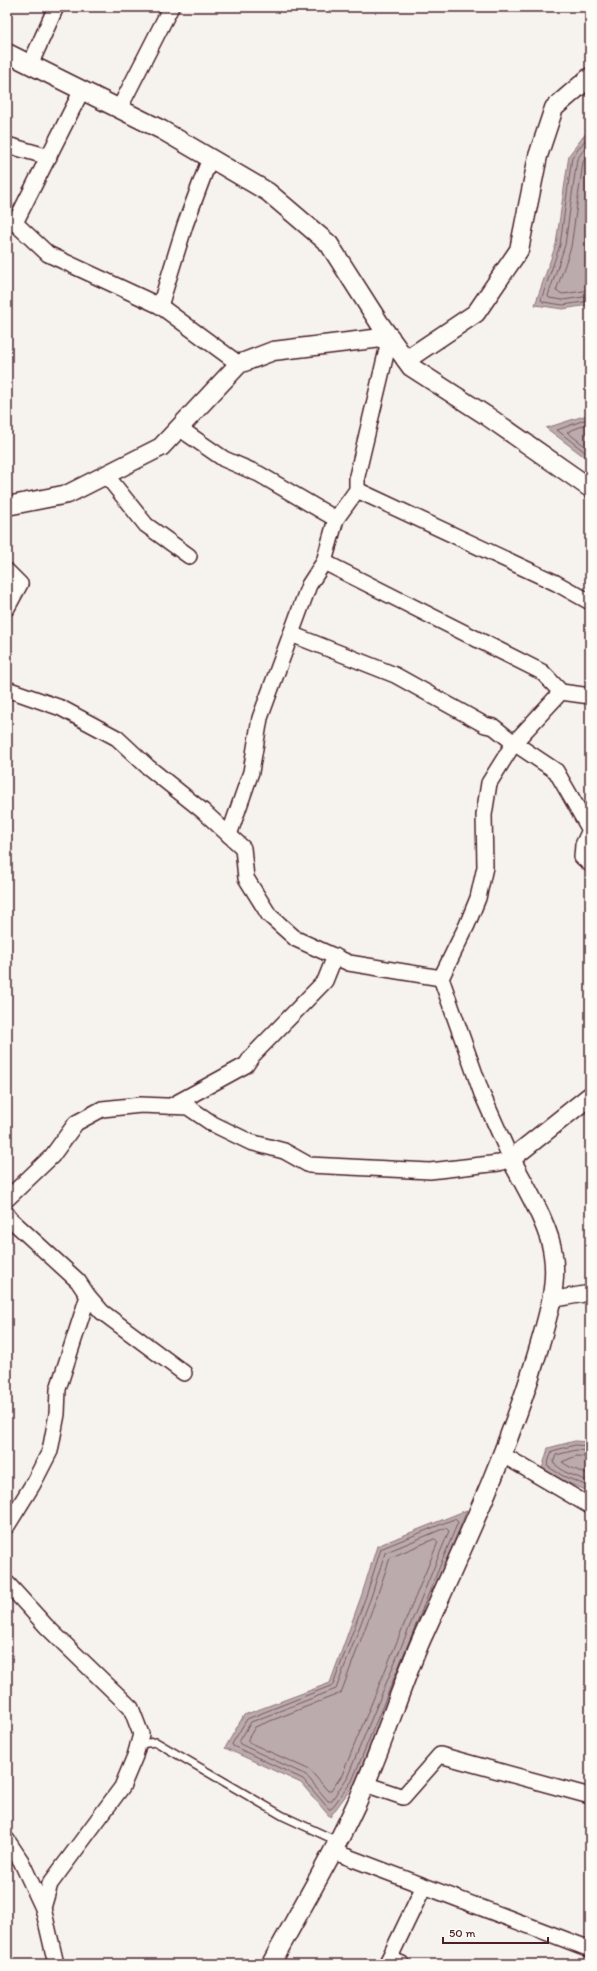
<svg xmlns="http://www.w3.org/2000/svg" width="597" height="1971" font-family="Itim,sans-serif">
  <rect width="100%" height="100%" fill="#f6f3ef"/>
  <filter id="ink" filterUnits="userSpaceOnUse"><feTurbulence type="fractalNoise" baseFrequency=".025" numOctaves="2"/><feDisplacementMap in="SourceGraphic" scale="8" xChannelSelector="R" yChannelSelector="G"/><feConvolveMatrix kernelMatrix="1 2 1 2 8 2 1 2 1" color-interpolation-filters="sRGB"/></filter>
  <g filter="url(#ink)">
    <g fill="#bbabac" stroke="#8e7378">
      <path d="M 590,128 L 590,294 L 588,305 L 563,309 L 535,305 L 556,244 L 569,155 Z"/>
      <path d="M 590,414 L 590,461 L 546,428 Z"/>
      <path d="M 575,1441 L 590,1442 L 590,1489 L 588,1491 L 561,1480 L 542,1469 L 548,1448 Z"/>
      <path d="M 467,1510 L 355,1783 L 330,1817 L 301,1783 L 225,1748 L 244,1715 L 330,1683 L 362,1594 L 377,1546 Z"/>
    </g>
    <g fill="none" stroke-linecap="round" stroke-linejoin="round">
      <g stroke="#77575f" stroke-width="1">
        <path d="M 590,134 L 572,157 L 560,245 L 541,300 L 543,302 L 563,305 L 590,301"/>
        <path d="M 590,142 L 577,159 L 565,245 L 548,296 L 549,298 L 563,300 L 590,296"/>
        <path d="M 590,152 L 583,162 L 571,247 L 556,291 L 563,294 L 590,290"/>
        <path d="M 590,418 L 557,430 L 590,456"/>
        <path d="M 590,423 L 567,432 L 590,450"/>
        <path d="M 590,1446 L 575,1445 L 552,1451 L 547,1466 L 563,1476 L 590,1487"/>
        <path d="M 590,1451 L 576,1450 L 556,1455 L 553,1463 L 565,1472 L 590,1482"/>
        <path d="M 590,1457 L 576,1456 L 562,1462 L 568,1466 L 590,1476"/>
        <path d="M 455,1519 L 458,1522 L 352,1781 L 331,1809 L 329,1809 L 303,1779 L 233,1746 L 232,1744 L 247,1719 L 333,1685 L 366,1596 L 381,1549 Z"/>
        <path d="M 446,1528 L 449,1531 L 347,1778 L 331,1801 L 328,1801 L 306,1775 L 240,1744 L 239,1742 L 251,1722 L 336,1689 L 371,1597 L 385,1553 Z"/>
        <path d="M 435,1539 L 438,1542 L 342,1775 L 331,1791 L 328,1791 L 310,1770 L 248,1742 L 248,1739 L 255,1727 L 341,1693 L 376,1599 L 390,1558 Z"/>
      </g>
      <g stroke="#4a1f2b" stroke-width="10">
        <path id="service" d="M 139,1744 L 156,1742 L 283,1816 L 337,1841"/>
      </g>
      <g stroke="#4a1f2b" stroke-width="18">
        <g id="minor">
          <path d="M 30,65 L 56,7"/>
          <path d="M 119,109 L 171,7"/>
          <path d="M 7,145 L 49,157"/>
          <path d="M 7,221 L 15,223 L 48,254 L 160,306 L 239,364"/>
          <path d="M 15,223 L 82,90"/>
          <path d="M 160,306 L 185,225 L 210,158"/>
          <path d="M 179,428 L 224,459 L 259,474 L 336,519"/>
          <path d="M 106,475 L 146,525 L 189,556"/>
          <path d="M 357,490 L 556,583 L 590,602"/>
          <path d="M 324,562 L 542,672 L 561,692 L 590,696"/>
          <path d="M 7,571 L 20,584 L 7,608"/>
          <path d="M 291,634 L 395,675 L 485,725 L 494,727 L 514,743 L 556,771 L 590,830"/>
          <path d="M 7,689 L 61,708 L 117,738 L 148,767 L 203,811 L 243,848 L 246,878 L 269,915 L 296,939 L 349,963 L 441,978"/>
          <path d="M 590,830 L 583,845 L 582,857 L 590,864"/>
          <path d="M 229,835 L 251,772 L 260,718 L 309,585 L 324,562 L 336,519 L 357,490 L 357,476 L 390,337"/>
          <path d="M 171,1106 L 246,1065 L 252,1056 L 325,981 L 335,956"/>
          <path d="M 7,1199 L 52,1156 L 76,1123 L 102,1109 L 141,1105 L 188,1107 L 213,1124 L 250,1142 L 284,1151 L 309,1165 L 430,1171 L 499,1163 L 511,1159 L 482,1094 L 441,978 L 467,925 L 478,898 L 485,867 L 484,815 L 489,783 L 514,743 L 561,692"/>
          <path d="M 7,1214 L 8,1217 L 78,1281 L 88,1296 L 58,1389 L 57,1414 L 50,1451 L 33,1484 L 7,1526"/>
          <path d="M 88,1296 L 102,1312 L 184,1373"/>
          <path d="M 550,1300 L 590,1293"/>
          <path d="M 503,1455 L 590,1506"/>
          <path d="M 7,1583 L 46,1626 L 131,1708 L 141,1734 L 135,1756 L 122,1787 L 50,1884 L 43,1908"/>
          <path d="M 365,1784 L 403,1797 L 440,1755 L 590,1796"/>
          <path d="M 7,1840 L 21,1861 L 43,1908 L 56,1964"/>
          <path d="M 332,1851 L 590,1949"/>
          <path d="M 389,1959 L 424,1886"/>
          <path d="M 386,1964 L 389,1959 L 402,1964"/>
        </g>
      </g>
      <g stroke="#4a1f2b" stroke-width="21">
        <g id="tertiary">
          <path d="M 7,53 L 162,130 L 268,192 L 329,244 L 380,324 L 411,367 L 487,416 L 590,488"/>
          <path d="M 406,360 L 476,313 L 519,250 L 538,156 L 554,108 L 590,77"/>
          <path d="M 7,506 L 68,494 L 161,447 L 239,364 L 273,351 L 390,337"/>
          <path d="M 271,1964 C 302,1906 337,1849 363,1789 C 385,1740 400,1688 422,1638 C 464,1545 508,1452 537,1354 C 546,1323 558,1287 553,1255 C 550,1226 524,1185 511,1159 L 590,1096"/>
        </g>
      </g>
      <use href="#service" stroke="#fdfcf7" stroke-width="7"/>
      <use href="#minor" stroke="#fdfcf7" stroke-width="15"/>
      <use href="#tertiary" stroke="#fdfcf7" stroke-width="18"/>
    </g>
  </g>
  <rect width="597" height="1971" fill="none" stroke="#fdfcf7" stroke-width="24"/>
  <rect x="12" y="12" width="573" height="1947" fill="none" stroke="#4a1f2b" stroke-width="1.5" filter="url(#ink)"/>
  <path d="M443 1937v6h105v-6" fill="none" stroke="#4a1f2b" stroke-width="2"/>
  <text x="449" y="1937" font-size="12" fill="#4a1f2b" stroke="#fdfcf7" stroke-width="3" paint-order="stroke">50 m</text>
</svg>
